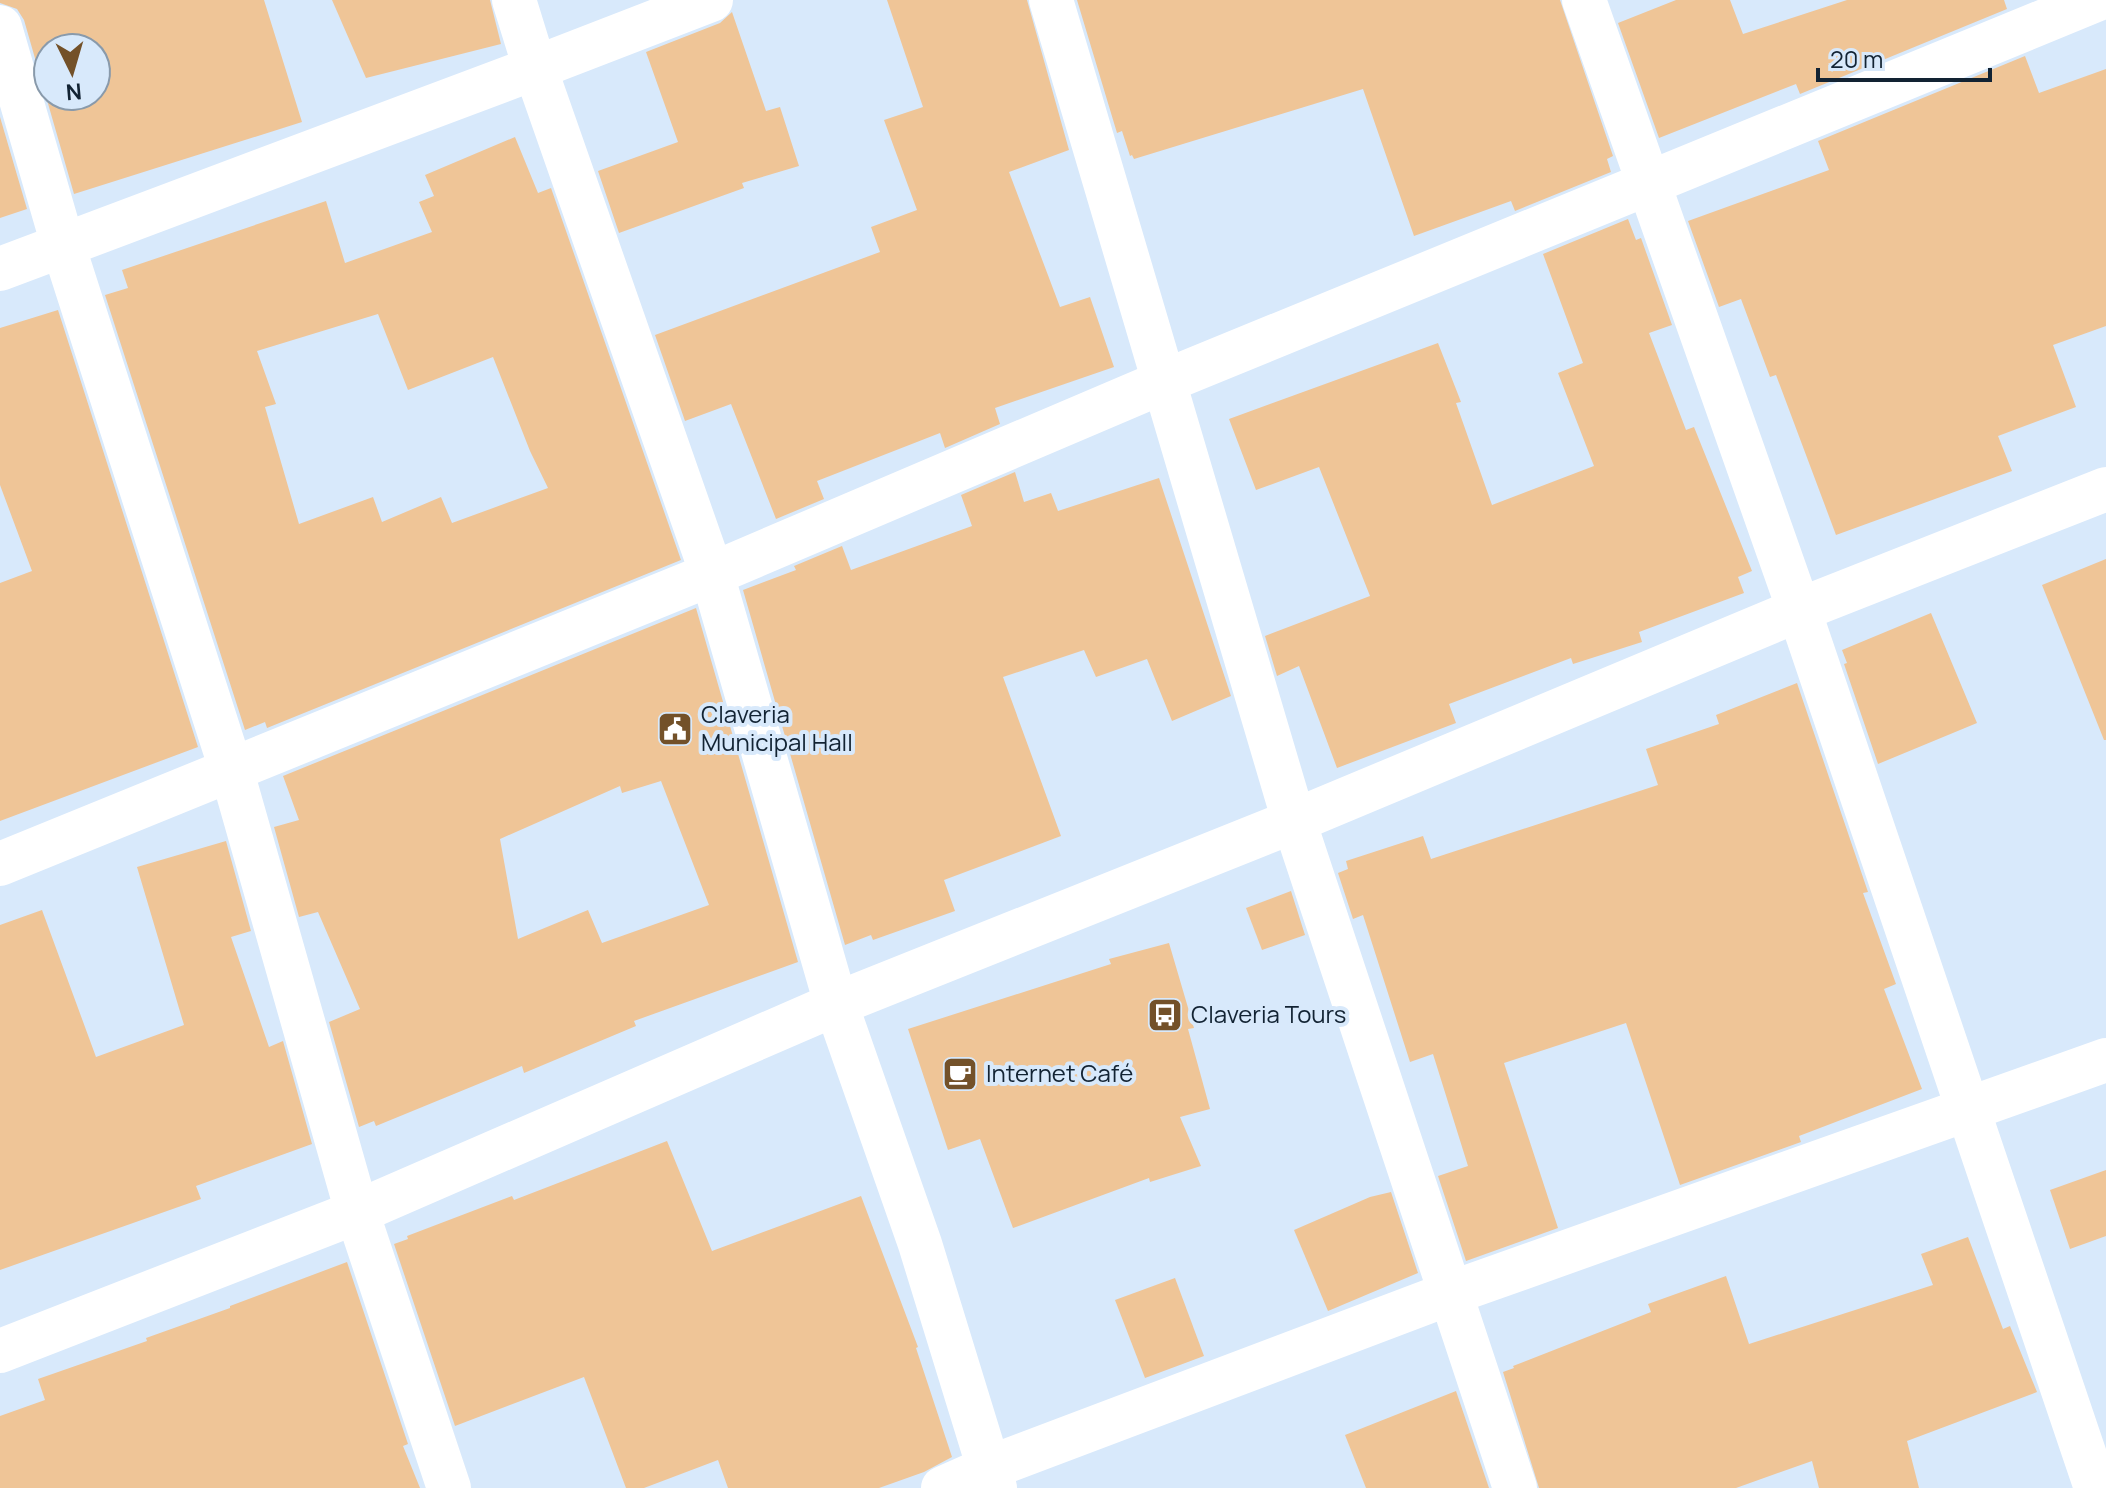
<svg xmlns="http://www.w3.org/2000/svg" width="2106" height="1488" font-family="Manrope,sans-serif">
  <rect width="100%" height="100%" fill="#d8e9fb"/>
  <g fill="#efc597" fill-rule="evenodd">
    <path d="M 0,0 L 264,0 L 302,122 L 74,194 L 24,20 L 17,9 L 0,3 ZM 48,48 L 96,48 L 96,96 L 48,96 Z"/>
    <path d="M 332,0 L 490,0 L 501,44 L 366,78 Z"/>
    <path d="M 887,0 L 1027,0 L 1069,150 L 1009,172 L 1060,307 L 1090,297 L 1114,367 L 995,408 L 1000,424 L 945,448 L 940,433 L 817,481 L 824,499 L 776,519 L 731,404 L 685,421 L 655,335 L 880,252 L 871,227 L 917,210 L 884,120 L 923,107 Z"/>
    <path d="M 1077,0 L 1560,0 L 1613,156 L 1607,159 L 1611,172 L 1515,211 L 1511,201 L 1414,236 L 1363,89 L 1134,159 L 1132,155 L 1130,156 L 1122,131 L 1117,133 Z"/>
    <path d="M 1676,0 L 1730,0 L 1743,34 L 1847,0 L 2004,0 L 2007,9 L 1800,94 L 1796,84 L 1659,138 L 1618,23 Z"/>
    <path d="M 732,12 L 766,111 L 780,107 L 799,166 L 742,183 L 744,188 L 619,233 L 598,171 L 678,142 L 646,52 L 720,23 Z"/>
    <path d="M 2025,56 L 2039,93 L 2106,69 L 2106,326 L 2053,345 L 2076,407 L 1998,436 L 2012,471 L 1836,535 L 1776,375 L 1770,377 L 1741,299 L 1719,307 L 1688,221 L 1829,170 L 1818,141 Z"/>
    <path d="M 0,117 L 27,209 L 0,218 Z"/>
    <path d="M 515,137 L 538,193 L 551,188 L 681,560 L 267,728 L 265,722 L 245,730 L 105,295 L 128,288 L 122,270 L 326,201 L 345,263 L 432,232 L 419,202 L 434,196 L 425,175 ZM 378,314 L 408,390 L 493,357 L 530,451 L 548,488 L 452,523 L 441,497 L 382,522 L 373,497 L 299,524 L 265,407 L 276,404 L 257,351 Z"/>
    <path d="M 1628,219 L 1636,240 L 1641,238 L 1672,325 L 1649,333 L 1686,430 L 1694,427 L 1752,571 L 1738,577 L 1744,593 L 1639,632 L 1642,642 L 1573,664 L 1571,658 L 1449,704 L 1456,723 L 1337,768 L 1299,666 L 1277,676 L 1265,636 L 1370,596 L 1319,467 L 1256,490 L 1229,419 L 1438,343 L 1461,402 L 1456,403 L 1492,505 L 1594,466 L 1558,373 L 1583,363 L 1543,254 Z"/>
    <path d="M 58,310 L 198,747 L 0,821 L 0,583 L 32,571 L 0,485 L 0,328 Z"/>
    <path d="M 1015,472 L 1024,502 L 1051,493 L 1058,511 L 1159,478 L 1231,696 L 1172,721 L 1147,659 L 1096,677 L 1084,650 L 1003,677 L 1061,836 L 944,880 L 955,911 L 873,940 L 871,935 L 845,945 L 743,590 L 796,570 L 794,566 L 842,546 L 851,570 L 972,526 L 961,495 Z"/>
    <path d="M 2106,559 L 2106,740 L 2104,740 L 2042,585 Z"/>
    <path d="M 696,608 L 798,962 L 634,1021 L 636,1026 L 524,1073 L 522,1066 L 376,1126 L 374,1121 L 359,1127 L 329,1022 L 360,1009 L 318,912 L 299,917 L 274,827 L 299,820 L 283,776 ZM 661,781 L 709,905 L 602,943 L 588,910 L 518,939 L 500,839 L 620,786 L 622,793 Z"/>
    <path d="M 1931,613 L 1977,723 L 1878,764 L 1844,664 L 1847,663 L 1842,650 Z"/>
    <path d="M 1797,683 L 1868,892 L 1863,893 L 1896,984 L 1884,989 L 1922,1089 L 1799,1136 L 1801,1142 L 1680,1185 L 1626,1023 L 1504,1063 L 1558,1228 L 1466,1261 L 1438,1176 L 1468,1166 L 1433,1054 L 1410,1062 L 1363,915 L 1353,919 L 1338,873 L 1348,869 L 1346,861 L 1423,836 L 1431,859 L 1658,785 L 1646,749 L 1719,724 L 1716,715 Z"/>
    <path d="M 226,841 L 251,931 L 231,937 L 269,1047 L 283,1041 L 312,1144 L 196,1186 L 201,1199 L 0,1270 L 0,925 L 42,910 L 96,1057 L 184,1025 L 137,867 Z"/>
    <path d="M 1291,891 L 1305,935 L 1262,950 L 1246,908 Z"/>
    <path d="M 1169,943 L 1194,1028 L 1188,1029 L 1210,1109 L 1180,1117 L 1201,1166 L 1150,1182 L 1149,1178 L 1013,1228 L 980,1139 L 948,1150 L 908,1029 L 1111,964 L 1109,959 Z"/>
    <path d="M 667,1141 L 712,1251 L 861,1196 L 918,1347 L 916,1348 L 952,1457 L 924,1472 L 879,1488 L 728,1488 L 718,1460 L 644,1488 L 626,1488 L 584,1377 L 455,1426 L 394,1244 L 408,1239 L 407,1236 L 512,1196 L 514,1200 Z"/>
    <path d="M 2106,1170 L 2106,1236 L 2070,1249 L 2050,1190 Z"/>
    <path d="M 1391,1192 L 1418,1273 L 1328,1311 L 1294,1230 L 1370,1197 Z"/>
    <path d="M 1968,1237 L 2003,1329 L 2010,1326 L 2037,1392 L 1907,1441 L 1919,1488 L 1819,1488 L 1812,1461 L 1736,1488 L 1539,1488 L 1503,1372 L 1514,1368 L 1513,1366 L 1651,1312 L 1648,1304 L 1726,1276 L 1749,1344 L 1933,1285 L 1921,1254 Z"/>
    <path d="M 347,1262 L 408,1444 L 403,1446 L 420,1488 L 0,1488 L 0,1416 L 45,1400 L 38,1379 L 147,1341 L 146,1338 L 230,1308 L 230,1306 Z"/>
    <path d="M 1175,1278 L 1204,1356 L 1145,1378 L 1115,1300 Z"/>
    <path d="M 1456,1391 L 1489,1488 L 1366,1488 L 1345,1435 Z"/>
  </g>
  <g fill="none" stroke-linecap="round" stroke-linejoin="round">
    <g stroke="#fff" stroke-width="44">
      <path d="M 514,0 L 535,68 L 712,574 L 836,1004 L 920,1244 L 995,1488"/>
      <path d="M 1051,0 L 1294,821 L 1515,1488"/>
      <path d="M 1584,0 L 1799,610 L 2096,1488"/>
      <path d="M 0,27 L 63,245 L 232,772 L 357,1212 L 449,1488"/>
      <path d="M 0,269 L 535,68 L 711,0"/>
      <path d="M 0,864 L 712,574 L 1163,382 L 2096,0"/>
      <path d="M 943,1488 L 988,1468 L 1451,1293 L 2106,1060"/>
    </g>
    <path stroke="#fff" stroke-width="44" d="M 0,1351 L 357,1212 L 836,1004 L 1294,821 L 1799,610 L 2106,489"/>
  </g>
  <defs>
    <g id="civic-square" transform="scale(1.8)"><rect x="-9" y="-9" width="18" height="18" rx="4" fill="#735129" stroke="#d8e9fb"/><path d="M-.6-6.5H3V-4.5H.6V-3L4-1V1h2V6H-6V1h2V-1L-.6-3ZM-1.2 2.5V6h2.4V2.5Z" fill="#fff"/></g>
    <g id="bus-square" transform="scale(1.8)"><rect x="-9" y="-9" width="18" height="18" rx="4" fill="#735129" stroke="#d8e9fb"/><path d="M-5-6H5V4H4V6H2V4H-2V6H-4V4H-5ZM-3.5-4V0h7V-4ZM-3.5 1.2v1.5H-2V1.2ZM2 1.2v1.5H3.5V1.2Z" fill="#fff"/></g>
    <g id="cafe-square" transform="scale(1.8)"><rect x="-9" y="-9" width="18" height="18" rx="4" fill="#735129" stroke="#d8e9fb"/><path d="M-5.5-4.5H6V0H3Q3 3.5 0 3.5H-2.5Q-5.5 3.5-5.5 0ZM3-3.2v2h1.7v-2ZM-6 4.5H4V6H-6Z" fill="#fff"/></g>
  </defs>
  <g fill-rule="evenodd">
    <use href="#civic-square" x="675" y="729"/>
    <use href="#bus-square" x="1165" y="1015"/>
    <use href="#cafe-square" x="960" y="1074"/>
  </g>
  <g text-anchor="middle" stroke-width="8" stroke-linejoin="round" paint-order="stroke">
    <g font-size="24" fill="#122333" stroke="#d8e9fb" text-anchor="start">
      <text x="701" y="723">Claveria<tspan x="701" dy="28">Municipal Hall</tspan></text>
      <text x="1191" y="1023">Claveria Tours</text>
      <text x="986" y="1082">Internet Café</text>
    </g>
  </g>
  <g transform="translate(72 72) rotate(175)"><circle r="38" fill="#d8e9fb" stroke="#899aab" stroke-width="2"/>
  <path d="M0-6L14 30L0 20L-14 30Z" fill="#735129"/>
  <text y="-12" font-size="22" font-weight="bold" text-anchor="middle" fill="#122333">N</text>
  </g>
  <path d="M1818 68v12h172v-12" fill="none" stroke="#122333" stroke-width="4"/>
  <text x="1830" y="68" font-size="24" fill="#122333" stroke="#d8e9fb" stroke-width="6" paint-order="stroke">20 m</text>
</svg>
